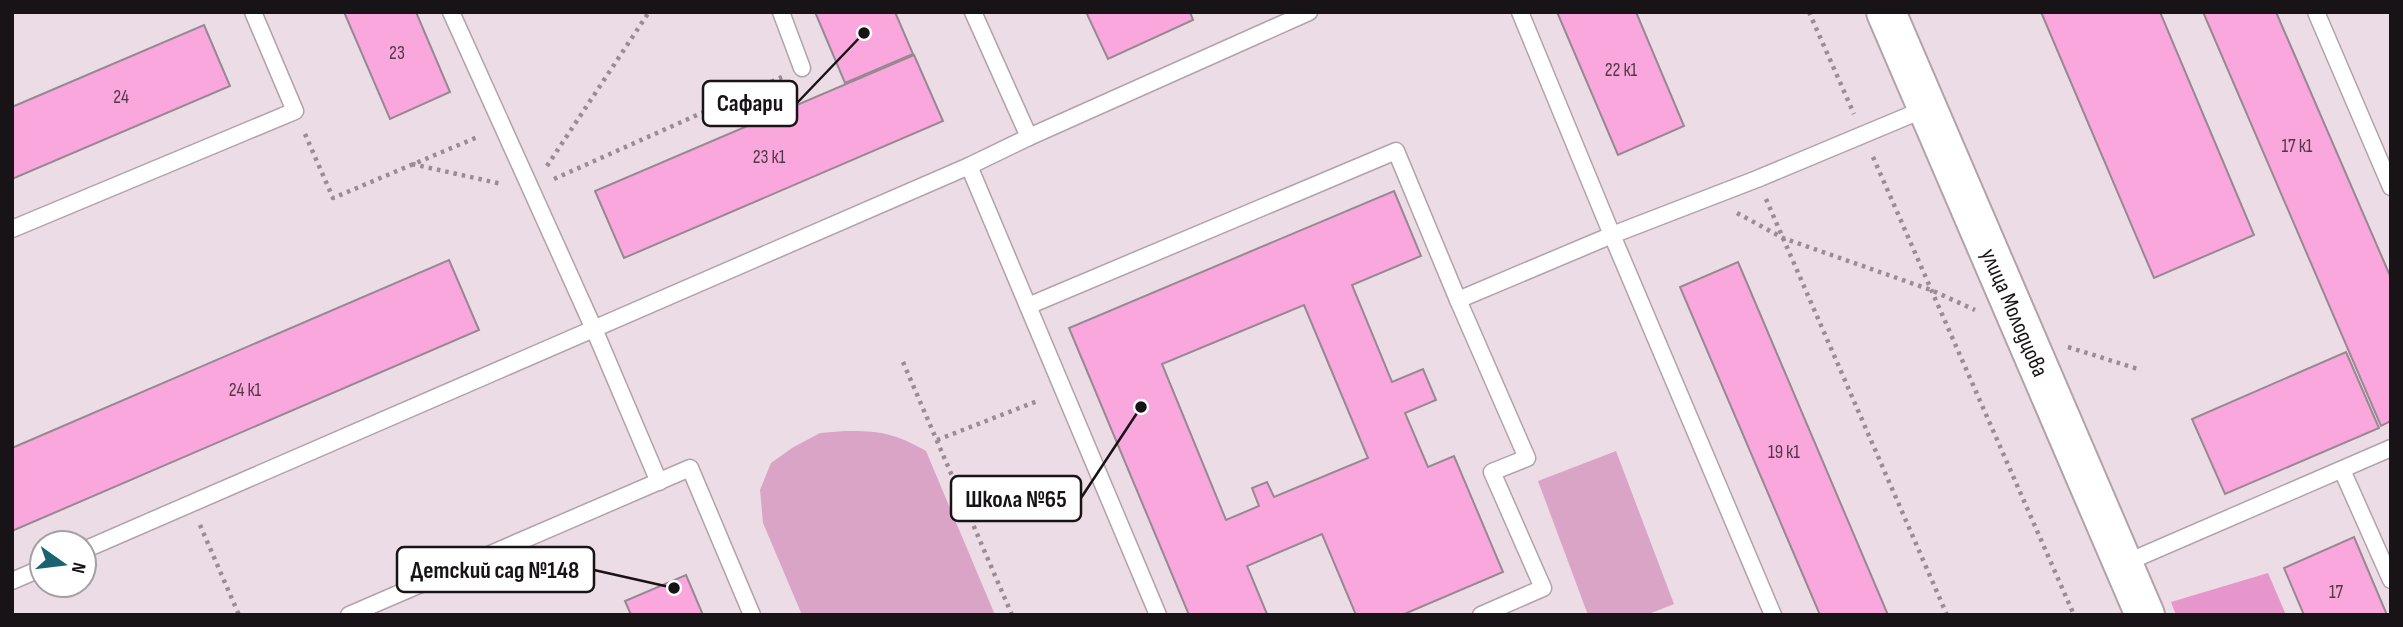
<svg xmlns="http://www.w3.org/2000/svg" width="2403" height="627" font-family="'Sofia Sans Condensed',sans-serif">
  <rect width="100%" height="100%" fill="#ecdce6"/>
  <g fill="#daa4c6">
    <path d="M 845,431 C 881,431 894,433 926,451 L 995,615 L 802,615 L 763,523 L 760,490 L 771,463 L 792,448 L 820,433 Z"/>
    <path d="M 1616,451 L 1674,604 L 1646,615 L 1588,615 L 1538,481 Z"/>
  </g>
  <path fill="#e696cb" d="M 2268,573 L 2286,615 L 2176,615 L 2171,602 Z"/>
  <g fill="#f9a7dc" stroke="#978991" stroke-width="2" fill-rule="evenodd">
    <path d="M 344,12 L 416,12 L 450,92 L 390,119 Z"/>
    <path d="M 815,12 L 895,12 L 913,54 L 845,83 Z"/>
    <path d="M 1086,12 L 1190,12 L 1193,20 L 1108,59 Z"/>
    <path d="M 1557,12 L 1636,12 L 1684,126 L 1618,155 Z"/>
    <path d="M 2041,12 L 2160,12 L 2254,235 L 2154,278 Z"/>
    <path d="M 2203,12 L 2276,12 L 2391,278 L 2391,421 L 2381,426 Z"/>
    <path d="M 204,25 L 230,86 L 12,179 L 12,107 Z"/>
    <path d="M 914,55 L 943,121 L 624,258 L 595,191 Z"/>
    <path d="M 1394,191 L 1421,256 L 1352,285 L 1392,382 L 1423,369 L 1436,400 L 1405,413 L 1428,467 L 1454,456 L 1503,572 L 1402,615 L 1356,615 L 1322,534 L 1247,566 L 1267,614 L 1189,615 L 1069,328 ZM 1304,305 L 1368,458 L 1274,497 L 1267,482 L 1252,488 L 1259,506 L 1226,520 L 1162,364 Z"/>
    <path d="M 449,260 L 479,330 L 12,531 L 12,448 Z"/>
    <path d="M 1738,262 L 1888,615 L 1820,615 L 1680,287 Z"/>
    <path d="M 2346,352 L 2379,428 L 2225,494 L 2192,419 Z"/>
    <path d="M 2354,537 L 2387,615 L 2304,615 L 2284,568 Z"/>
    <path d="M 686,575 L 703,615 L 631,615 L 625,601 Z"/>
  </g>
  <g fill="none" stroke-linecap="round" stroke-linejoin="round">
    <g stroke="#b1a2ab" stroke-width="19">
      <g id="service">
        <path d="M 451,12 L 594,329 L 659,482"/>
        <path d="M 781,12 L 802,68"/>
        <path d="M 973,12 L 1029,137"/>
        <path d="M 2316,12 L 2391,187"/>
        <path d="M 969,166 L 1158,615"/>
        <path d="M 12,229 L 295,111 L 253,12"/>
        <path d="M 1458,300 L 1527,458 L 1492,472 L 1543,588 L 1481,615"/>
        <path d="M 1028,306 L 1396,151 L 1458,300 L 1612,235 L 1520,12"/>
        <path d="M 2342,470 L 2391,580"/>
        <path d="M 84,550 L 969,166 L 1029,137 L 1309,12"/>
        <path d="M 2123,564 L 2391,448"/>
        <path d="M 12,581 L 42,568"/>
        <path d="M 349,615 L 690,468 L 752,615"/>
        <path d="M 1773,615 L 1612,235 L 1757,179 L 1927,108"/>
      </g>
    </g>
    <g stroke="#b1a2ab" stroke-width="42">
      <g id="tertiary">
        <path id="s1" d="M 1886,12 L 2145,615"/>
      </g>
    </g>
    <g stroke="#998d95" stroke-width="4.5" stroke-dasharray="3.5 5" stroke-linecap="butt">
      <path d="M 1809,12 L 1854,114"/>
      <path d="M 305,134 L 333,198 L 480,136"/>
      <path d="M 1873,157 L 2074,615"/>
      <path d="M 412,164 L 502,184"/>
      <path d="M 547,166 L 649,12"/>
      <path d="M 554,179 L 782,77"/>
      <path d="M 1766,199 L 1947,615"/>
      <path d="M 1737,213 L 1783,238 L 1931,290 L 1975,310"/>
      <path d="M 2068,347 L 2141,370"/>
      <path d="M 903,362 L 1012,615"/>
      <path d="M 937,440 L 1040,400"/>
      <path d="M 200,525 L 239,615"/>
    </g>
    <use href="#service" stroke="#fff" stroke-width="16"/>
    <use href="#tertiary" stroke="#fff" stroke-width="38"/>
  </g>
  <g text-anchor="middle" stroke-width="7" stroke-linejoin="round" paint-order="stroke">
    <g font-size="19" fill="#503848">
      <text x="397" y="59">23</text>
      <text x="1621" y="76">22 к1</text>
      <text x="121" y="103">24</text>
      <text x="2297" y="152">17 к1</text>
      <text x="769" y="163">23 к1</text>
      <text x="245" y="396">24 к1</text>
      <text x="1784" y="458">19 к1</text>
      <text x="2336" y="598">17</text>
    </g>
    <g font-size="23" fill="#181316" stroke="#fff">
      <text dy="8" stroke="none"><textPath href="#s1" startOffset="327">улица Молодцова</textPath></text>
    </g>
  </g>
  <path fill="none" stroke="#181316" stroke-width="2.5" d="M864 33L797 103M1141 407L1081 498M674 588L594 570"/>
  <g fill="#181316" stroke="#fff" stroke-width="2.5">
    <circle cx="864" cy="33" r="7"/>
    <circle cx="1141" cy="407" r="7"/>
    <circle cx="674" cy="588" r="7"/>
  </g>
  <g fill="#fff" stroke="#181316" stroke-width="2.5">
    <rect x="703" y="81" width="94" height="45" rx="7"/>
    <rect x="951" y="476" width="130" height="45" rx="7"/>
    <rect x="397" y="547" width="197" height="45" rx="7"/>
  </g>
  <g font-size="24" text-anchor="middle" font-weight="bold" fill="#181316">
    <text x="750" y="111">Сафари</text>
    <text x="1016" y="507">Школа №65</text>
    <text x="495" y="578">Детский сад №148</text>
  </g>
  <rect width="2403" height="627" fill="none" stroke="#181316" stroke-width="28"/>
  <g transform="translate(63 564) rotate(104)"><circle r="33" fill="#ffffff" stroke="#a3a1a2" stroke-width="2"/>
  <path d="M0-5L12 26L0 18L-12 26Z" fill="#196470"/>
  <text y="-10" font-size="19" font-weight="bold" text-anchor="middle" fill="#181316">N</text>
  </g>
</svg>
